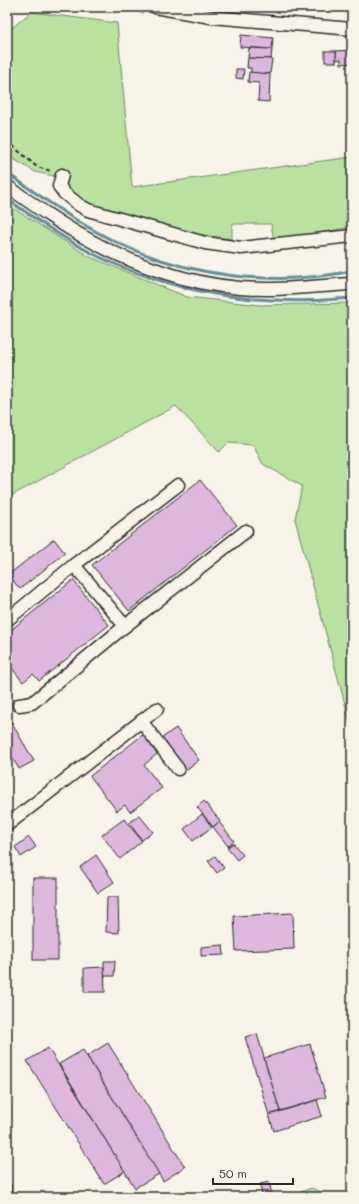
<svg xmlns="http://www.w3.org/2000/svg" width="359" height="1204" font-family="Mali,sans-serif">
  <rect width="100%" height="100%" fill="#f7f3e8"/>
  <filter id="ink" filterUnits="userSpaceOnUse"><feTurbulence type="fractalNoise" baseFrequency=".025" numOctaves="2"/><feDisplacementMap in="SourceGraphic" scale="8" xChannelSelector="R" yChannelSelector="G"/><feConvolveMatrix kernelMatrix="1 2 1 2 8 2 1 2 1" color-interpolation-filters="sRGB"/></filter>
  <g filter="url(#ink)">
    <g fill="#b9e29f" stroke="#728665">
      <path d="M 31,12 L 117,23 L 132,187 L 352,157 L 352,227 L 274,241 L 271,224 L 232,224 L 232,239 L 171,231 L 74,202 L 58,177 L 35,172 L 7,155 L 7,32 Z"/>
      <path d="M 7,204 L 88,256 L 187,297 L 260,305 L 352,303 L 352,730 L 295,519 L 302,486 L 263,464 L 253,445 L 228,443 L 219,452 L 176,406 L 7,498 Z"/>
      <path d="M 311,1188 L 321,1192 L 324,1197 L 296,1197 L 301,1192 Z"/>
    </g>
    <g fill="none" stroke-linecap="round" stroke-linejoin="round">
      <g stroke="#608f98" stroke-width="3">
        <path d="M 7,173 C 43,198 78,224 118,243 C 191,277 273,287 352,271"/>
        <path d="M 7,199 C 39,221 72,245 108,261 C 187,297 266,306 352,298"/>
      </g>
    </g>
    <g fill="#deb7df" stroke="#2b2b2b">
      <path d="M 342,7 L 352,7 L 352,10 L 342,11 Z"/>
      <path d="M 241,35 L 273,38 L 272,49 L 240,47 Z"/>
      <path d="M 249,48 L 272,49 L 271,59 L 248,58 Z"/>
      <path d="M 352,50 L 352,63 L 341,64 L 341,59 L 336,60 L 336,51 Z"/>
      <rect x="325" y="51" width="11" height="11"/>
      <path d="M 248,58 L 272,59 L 270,74 L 251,73 L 251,68 L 247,68 Z"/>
      <path d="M 236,69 L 244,69 L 243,79 L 236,78 Z"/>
      <path d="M 249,72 L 270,74 L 269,102 L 258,101 L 259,83 L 248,82 Z"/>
      <path d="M 200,480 L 237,525 L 129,611 L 92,565 Z"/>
      <path d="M 54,539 L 65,553 L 20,589 L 8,575 Z"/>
      <path d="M 73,580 L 109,625 L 39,681 L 33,674 L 23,682 L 7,662 L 7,633 Z"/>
      <path d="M 10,720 L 34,761 L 19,769 L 7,749 L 7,721 Z"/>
      <path d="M 176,728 L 199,760 L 186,770 L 162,738 Z"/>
      <path d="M 145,733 L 154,744 L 151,746 L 157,754 L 144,765 L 162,788 L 130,812 L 125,805 L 117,811 L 90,776 Z"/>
      <path d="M 204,801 L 220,821 L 213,827 L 197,807 Z"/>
      <path d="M 202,814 L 212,827 L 193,841 L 184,829 Z"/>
      <path d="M 139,815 L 153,832 L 142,840 L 129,823 Z"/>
      <path d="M 124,819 L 142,841 L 120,859 L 102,835 Z"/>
      <path d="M 219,822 L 234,841 L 228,846 L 213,827 Z"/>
      <path d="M 29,837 L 36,847 L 21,857 L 15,847 Z"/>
      <path d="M 233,843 L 243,855 L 237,860 L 227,848 Z"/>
      <path d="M 96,855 L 114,882 L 98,893 L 80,867 Z"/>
      <path d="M 215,856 L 224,868 L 217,873 L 208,861 Z"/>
      <rect x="33" y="878" width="25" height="82"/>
      <path d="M 107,897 L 118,897 L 119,933 L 106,932 Z"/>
      <path d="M 293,913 L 294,949 L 236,951 L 234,916 Z"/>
      <path d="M 223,945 L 224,955 L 201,956 L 201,947 Z"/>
      <path d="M 104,961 L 115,961 L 114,976 L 104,976 Z"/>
      <path d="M 104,967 L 105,992 L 84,992 L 84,968 Z"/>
      <path d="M 257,1034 L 280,1111 L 269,1115 L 245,1037 Z"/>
      <path d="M 108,1043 L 185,1167 L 163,1181 L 87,1056 Z"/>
      <path d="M 310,1044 L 326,1097 L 280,1111 L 264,1058 Z"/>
      <path d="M 48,1048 L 125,1171 L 104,1184 L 27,1061 Z"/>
      <path d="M 83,1050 L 159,1174 L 135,1188 L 59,1064 Z"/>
      <path d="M 317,1100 L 322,1116 L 274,1131 L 269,1115 Z"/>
      <path d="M 269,1182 L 272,1194 L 262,1195 L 260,1184 Z"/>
      <rect x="7" y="1184" width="4" height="9"/>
    </g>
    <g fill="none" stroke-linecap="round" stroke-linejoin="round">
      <g stroke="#2b2b2b" stroke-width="15">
        <g id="minor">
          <path d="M 155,7 L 211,17 L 352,29"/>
          <path d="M 62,175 L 59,186 L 64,193 L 79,205 L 88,210 L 205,243 L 241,248 L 352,236"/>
          <path d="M 7,186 C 35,206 63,226 93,242 C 137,266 190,284 240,288 C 278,291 314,286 352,284"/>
          <path d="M 74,565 L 178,485"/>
          <path d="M 7,620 L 74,565 L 125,626"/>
          <path d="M 19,705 L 32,703 L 125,626 L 246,531"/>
          <path d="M 141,721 L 178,769"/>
          <path d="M 7,825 L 157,709"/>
        </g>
      </g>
      <g stroke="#2b2b2b" stroke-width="2" stroke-dasharray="4 3" stroke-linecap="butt">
        <path d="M 119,7 L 146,13"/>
        <path d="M 7,141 L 37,167 L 51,171"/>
      </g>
      <use href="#minor" stroke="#f7f3e8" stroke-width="12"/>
    </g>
  </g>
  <rect width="359" height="1204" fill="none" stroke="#f7f3e8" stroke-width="24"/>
  <rect x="12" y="12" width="335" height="1180" fill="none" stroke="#2b2b2b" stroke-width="1.5" filter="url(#ink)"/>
  <path d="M213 1178v6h80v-6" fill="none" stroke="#2b2b2b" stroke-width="2"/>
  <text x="219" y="1178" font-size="12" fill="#2b2b2b" stroke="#f7f3e8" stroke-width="3" paint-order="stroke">50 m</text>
</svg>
